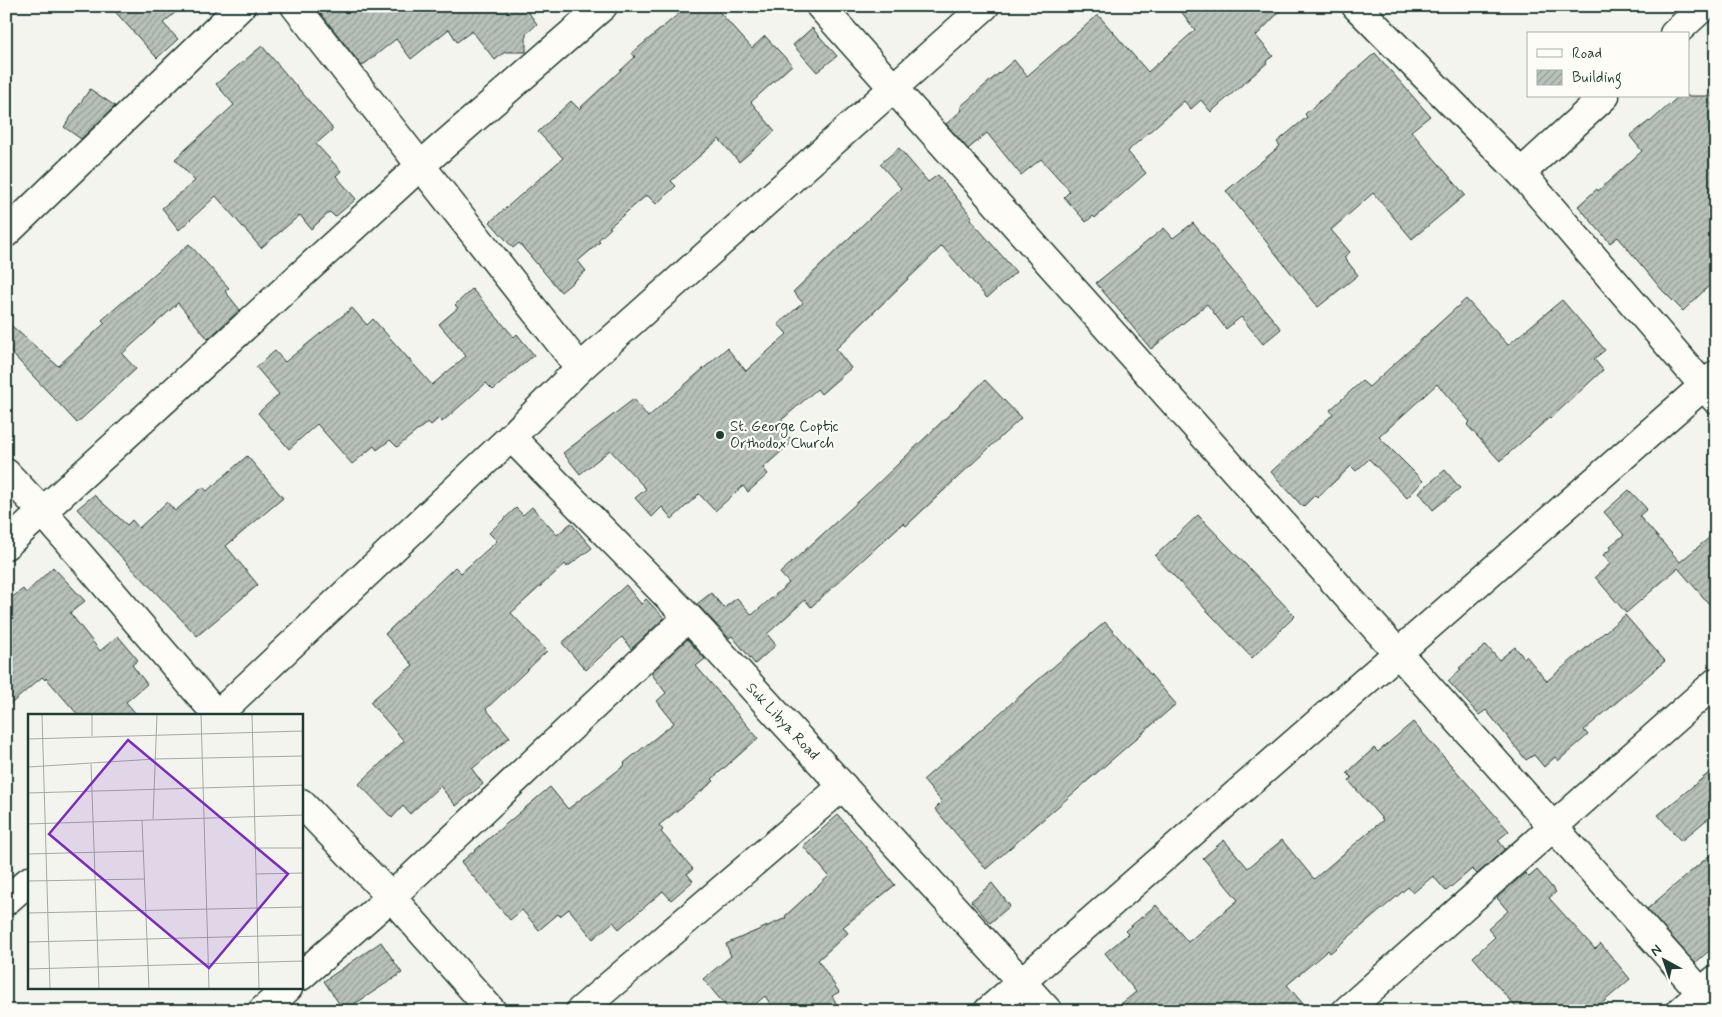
<svg xmlns="http://www.w3.org/2000/svg" width="1722" height="1017" font-family="Mynerve,sans-serif">
  <defs>
    <pattern id="building-hatch" width="6" height="6" patternUnits="userSpaceOnUse" patternTransform="scale(1.25)"><rect width="6" height="6" fill="#b9c1bb"/><path d="M-1 1l2-2M0 6l6-6M5 7l2-2" fill="none" stroke="#969e99"/></pattern>
  </defs>
  <rect width="100%" height="100%" fill="#f4f4ef"/>
  <filter id="ink" filterUnits="userSpaceOnUse"><feTurbulence type="fractalNoise" baseFrequency=".02" numOctaves="2"/><feDisplacementMap in="SourceGraphic" scale="10" xChannelSelector="R" yChannelSelector="G"/><feConvolveMatrix kernelMatrix="1 2 1 2 8 2 1 2 1" color-interpolation-filters="sRGB"/></filter>
  <g filter="url(#ink)">
    <g fill="url(#building-hatch)" stroke="#1f3d34">
      <path d="M 110,6 L 183,6 L 163,23 L 178,39 L 157,58 Z"/>
      <path d="M 315,6 L 524,6 L 537,24 L 526,34 L 526,52 L 505,52 L 495,60 L 472,31 L 457,42 L 449,29 L 411,59 L 396,39 L 362,66 Z"/>
      <path d="M 688,6 L 714,6 L 752,48 L 765,36 L 792,65 L 751,102 L 775,131 L 739,162 L 719,139 L 671,181 L 676,186 L 656,204 L 647,195 L 609,227 L 611,228 L 598,240 L 600,242 L 578,261 L 586,271 L 561,292 L 519,243 L 513,248 L 490,222 L 563,158 L 538,132 L 571,101 L 579,109 L 635,57 L 632,53 Z"/>
      <path d="M 1177,6 L 1285,6 L 1256,36 L 1273,56 L 1266,61 L 1267,63 L 1211,112 L 1201,100 L 1191,109 L 1184,101 L 1130,149 L 1128,152 L 1146,173 L 1095,218 L 1093,216 L 1086,222 L 1064,197 L 1070,191 L 1041,159 L 1021,175 L 987,133 L 968,149 L 946,124 L 962,110 L 960,107 L 1014,60 L 1027,76 L 1098,15 L 1148,72 L 1195,30 Z"/>
      <path d="M 812,28 L 837,56 L 817,72 L 793,45 Z"/>
      <path d="M 262,46 L 333,129 L 316,144 L 341,171 L 336,176 L 356,199 L 335,217 L 330,212 L 311,229 L 300,215 L 261,248 L 216,196 L 179,230 L 162,208 L 195,181 L 175,159 L 234,105 L 216,84 Z"/>
      <path d="M 1375,53 L 1430,116 L 1411,131 L 1465,195 L 1412,239 L 1373,193 L 1331,230 L 1350,252 L 1344,257 L 1358,275 L 1318,307 L 1226,191 L 1280,146 L 1277,142 L 1307,117 L 1305,114 Z"/>
      <path d="M 90,89 L 115,106 L 81,139 L 64,127 Z"/>
      <path d="M 1679,96 L 1716,96 L 1716,279 L 1683,311 L 1662,290 L 1618,237 L 1610,243 L 1578,206 L 1597,189 L 1598,191 L 1642,151 L 1630,136 L 1649,121 L 1650,122 Z"/>
      <path d="M 899,148 L 928,182 L 938,175 L 972,217 L 970,219 L 1016,272 L 987,298 L 942,246 L 836,349 L 851,368 L 821,394 L 817,389 L 777,424 L 793,441 L 763,468 L 768,474 L 748,492 L 743,486 L 715,511 L 699,494 L 672,519 L 662,507 L 652,517 L 635,498 L 646,489 L 610,450 L 580,474 L 563,453 L 634,399 L 648,417 L 727,348 L 746,371 L 787,334 L 778,324 L 803,303 L 793,292 L 901,188 L 880,164 Z"/>
      <path d="M 1193,223 L 1281,329 L 1263,344 L 1241,317 L 1226,329 L 1207,304 L 1151,349 L 1096,283 L 1164,228 L 1173,238 Z"/>
      <path d="M 189,244 L 229,288 L 225,291 L 240,310 L 208,339 L 178,303 L 122,354 L 136,369 L 77,423 L 6,347 L 6,321 L 58,366 L 105,323 L 102,320 Z"/>
      <path d="M 472,289 L 514,337 L 517,334 L 534,355 L 493,390 L 486,383 L 442,422 L 439,418 L 431,425 L 428,422 L 397,447 L 390,440 L 377,450 L 374,446 L 352,464 L 317,424 L 289,449 L 258,413 L 279,394 L 256,367 L 275,351 L 285,362 L 352,308 L 367,325 L 373,319 L 432,385 L 466,356 L 439,324 L 458,308 L 455,305 Z"/>
      <path d="M 1466,299 L 1508,345 L 1562,300 L 1605,350 L 1594,359 L 1603,370 L 1551,418 L 1550,417 L 1500,461 L 1467,425 L 1470,422 L 1437,384 L 1379,437 L 1423,481 L 1407,498 L 1369,459 L 1356,471 L 1351,466 L 1317,498 L 1315,495 L 1303,507 L 1271,472 L 1333,414 L 1330,410 L 1362,381 L 1369,387 Z"/>
      <path d="M 985,380 L 1021,418 L 906,526 L 903,523 L 811,607 L 805,600 L 767,634 L 776,645 L 755,664 L 732,636 L 729,638 L 697,604 L 711,593 L 724,608 L 737,598 L 752,615 L 789,583 L 780,573 L 871,490 Z"/>
      <path d="M 247,456 L 283,498 L 226,546 L 258,585 L 197,636 L 141,577 L 140,577 L 77,509 L 94,495 L 127,525 L 132,520 L 139,528 L 167,502 L 175,511 L 203,487 L 207,491 Z"/>
      <path d="M 1445,470 L 1460,488 L 1433,510 L 1419,492 Z"/>
      <path d="M 1629,490 L 1647,509 L 1639,516 L 1680,562 L 1716,532 L 1716,612 L 1678,568 L 1626,613 L 1595,577 L 1610,564 L 1603,555 L 1612,548 L 1610,546 L 1624,535 L 1604,512 Z"/>
      <path d="M 532,507 L 557,535 L 571,523 L 592,548 L 567,567 L 565,564 L 511,613 L 547,651 L 486,709 L 510,737 L 472,769 L 483,784 L 456,806 L 440,786 L 410,814 L 403,806 L 392,818 L 359,784 L 404,741 L 370,702 L 413,665 L 385,634 L 455,567 L 461,573 L 497,541 L 489,533 L 516,508 L 523,515 Z"/>
      <path d="M 1198,515 L 1295,616 L 1252,658 L 1155,556 Z"/>
      <path d="M 53,567 L 85,601 L 70,613 L 100,651 L 118,636 L 138,660 L 132,665 L 147,684 L 126,702 L 138,716 L 79,716 L 46,678 L 45,680 L 42,677 L 6,708 L 6,602 L 23,589 L 26,593 Z"/>
      <path d="M 626,585 L 641,604 L 646,599 L 664,618 L 631,649 L 622,637 L 586,670 L 562,643 Z"/>
      <path d="M 1625,615 L 1665,661 L 1584,730 L 1588,735 L 1558,761 L 1555,757 L 1544,767 L 1534,755 L 1526,760 L 1486,710 L 1479,715 L 1448,681 L 1461,669 L 1459,668 L 1486,645 L 1499,660 L 1515,647 L 1524,658 L 1526,656 L 1547,681 Z"/>
      <path d="M 1105,622 L 1176,704 L 986,869 L 935,809 L 942,802 L 923,780 Z"/>
      <path d="M 687,639 L 705,659 L 696,666 L 758,738 L 712,779 L 714,781 L 659,825 L 663,830 L 661,832 L 693,869 L 687,874 L 693,881 L 671,900 L 663,891 L 619,929 L 613,922 L 593,939 L 569,909 L 560,916 L 558,914 L 539,930 L 522,910 L 510,920 L 461,862 L 550,787 L 568,809 L 625,765 L 624,763 L 674,723 L 657,701 L 666,693 L 651,673 Z"/>
      <path d="M 1413,722 L 1509,831 L 1498,840 L 1505,849 L 1477,874 L 1472,869 L 1446,891 L 1433,876 L 1413,893 L 1408,887 L 1330,953 L 1328,950 L 1287,985 L 1309,1011 L 1112,1011 L 1136,992 L 1105,953 L 1128,934 L 1125,931 L 1156,905 L 1188,942 L 1238,900 L 1203,858 L 1224,840 L 1248,868 L 1282,840 L 1314,879 L 1383,820 L 1349,781 L 1352,778 L 1347,773 L 1374,748 L 1378,752 Z"/>
      <path d="M 1716,767 L 1716,812 L 1681,841 L 1658,815 Z"/>
      <path d="M 838,815 L 865,846 L 895,885 L 843,927 L 848,933 L 818,960 L 839,992 L 832,996 L 841,1011 L 775,1011 L 765,996 L 747,1011 L 730,1011 L 703,979 L 731,956 L 726,944 L 786,918 L 785,916 L 829,876 L 803,846 Z"/>
      <path d="M 1716,850 L 1716,945 L 1695,963 L 1647,909 Z"/>
      <path d="M 1537,870 L 1556,892 L 1549,898 L 1595,949 L 1601,944 L 1630,979 L 1593,1011 L 1519,1011 L 1473,957 L 1495,937 L 1488,929 L 1508,911 L 1497,898 L 1525,873 L 1529,877 Z"/>
      <path d="M 992,883 L 1010,906 L 990,923 L 971,901 Z"/>
      <path d="M 381,942 L 402,973 L 344,1011 L 324,981 Z"/>
    </g>
    <g fill="none" stroke-linecap="round" stroke-linejoin="round">
      <g stroke="#1f3d34" stroke-width="31">
        <g id="minor">
          <path d="M 295,6 L 580,368"/>
          <path d="M 820,6 L 1716,1009"/>
          <path d="M 1356,6 L 1521,173 L 1716,400"/>
          <path d="M 1674,34 L 1704,6"/>
          <path d="M 1521,173 L 1605,96"/>
          <path d="M 6,233 L 241,6"/>
          <path d="M 511,437 L 688,617 L 1048,1011"/>
          <path d="M 6,473 L 42,511 L 218,716"/>
          <path d="M 6,545 L 420,166 L 603,6"/>
          <path d="M 216,716 L 511,437 L 580,368 L 985,6"/>
          <path d="M 301,803 L 391,897 L 492,1011"/>
          <path d="M 6,901 L 29,881"/>
          <path d="M 301,976 L 391,897 L 688,617"/>
          <path d="M 262,1011 L 288,988"/>
          <path d="M 580,1011 L 843,786"/>
          <path d="M 988,1011 L 1716,375"/>
          <path d="M 1346,1011 L 1716,682"/>
          <path d="M 1681,1011 L 1715,980"/>
        </g>
      </g>
      <use href="#minor" stroke="#fdfcf7" stroke-width="28"/>
    </g>
  </g>
  <circle fill="#1f3d34" stroke="#fdfcf7" stroke-width="2" cx="720" cy="435" r="5"/>
  <g text-anchor="middle" stroke-width="4.5" stroke-linejoin="round" paint-order="stroke">
    <g font-size="15" fill="#1f3d34" stroke="#fdfcf7" text-anchor="start">
      <text x="730" y="431">St. George Coptic<tspan x="730" dy="17">Orthodox Church</tspan></text>
    </g>
    <g font-size="15" fill="#1f3d34" stroke="#fdfcf7">
      <text transform="translate(783 721) rotate(47)" y="5">Suk Libya Road</text>
    </g>
  </g>
  <g transform="translate(28 714)">
    <rect width="275" height="275" fill="#f4f4ef"/>
    <path fill="none" stroke="#9faba4" stroke-width="1" d="M 14,1 L 22,274M 64,1 L 64,22M 173,1 L 181,274M 224,1 L 231,274M 0,25 L 275,17M 63,50 L 71,274M 0,53 L 127,45 L 275,42M 0,79 L 275,71M 125,105 L 129,1M 114,106 L 121,274M 0,110 L 275,101M 226,134 L 275,134M 0,140 L 116,137M 228,160 L 275,159M 0,167 L 117,165M 0,199 L 275,193M 0,228 L 275,221M 0,255 L 275,247"/>
    <path fill="#7b2cbf" fill-opacity="0.15" stroke="#7b2cbf" stroke-width="2.5" d="M 100,26 L 260,160 L 181,254 L 21,120 Z"/>
    <rect width="275" height="275" fill="none" stroke="#1f3d34" stroke-width="2.5"/>
  </g>
  <rect width="1722" height="1017" fill="none" stroke="#fdfcf7" stroke-width="25"/>
  <rect x="12" y="12" width="1697" height="992" fill="none" stroke="#1f3d34" stroke-width="2" filter="url(#ink)"/>
  <rect x="1527" y="32" width="162" height="65" fill="#fdfcf7" stroke="#a4b0a9"/>
  <rect x="1537" y="49" width="25" height="8" fill="#fdfcf7" stroke="#a4b0a9"/>
  <text x="1572" y="58" font-size="15" fill="#1f3d34">Road</text>
  <rect x="1537" y="70" width="25" height="15" fill="url(#building-hatch)" stroke="#a4b0a9"/>
  <text x="1572" y="82" font-size="15" fill="#1f3d34">Building</text>
  <g transform="translate(1664 960) rotate(320)" stroke="#fdfcf7" stroke-width="4" paint-order="stroke">
  <path d="M0-4L9 19L0 12L-9 19Z" fill="#1f3d34"/>
  <text y="-8" font-size="14" font-weight="bold" text-anchor="middle" fill="#1f3d34">N</text>
  </g>
</svg>
